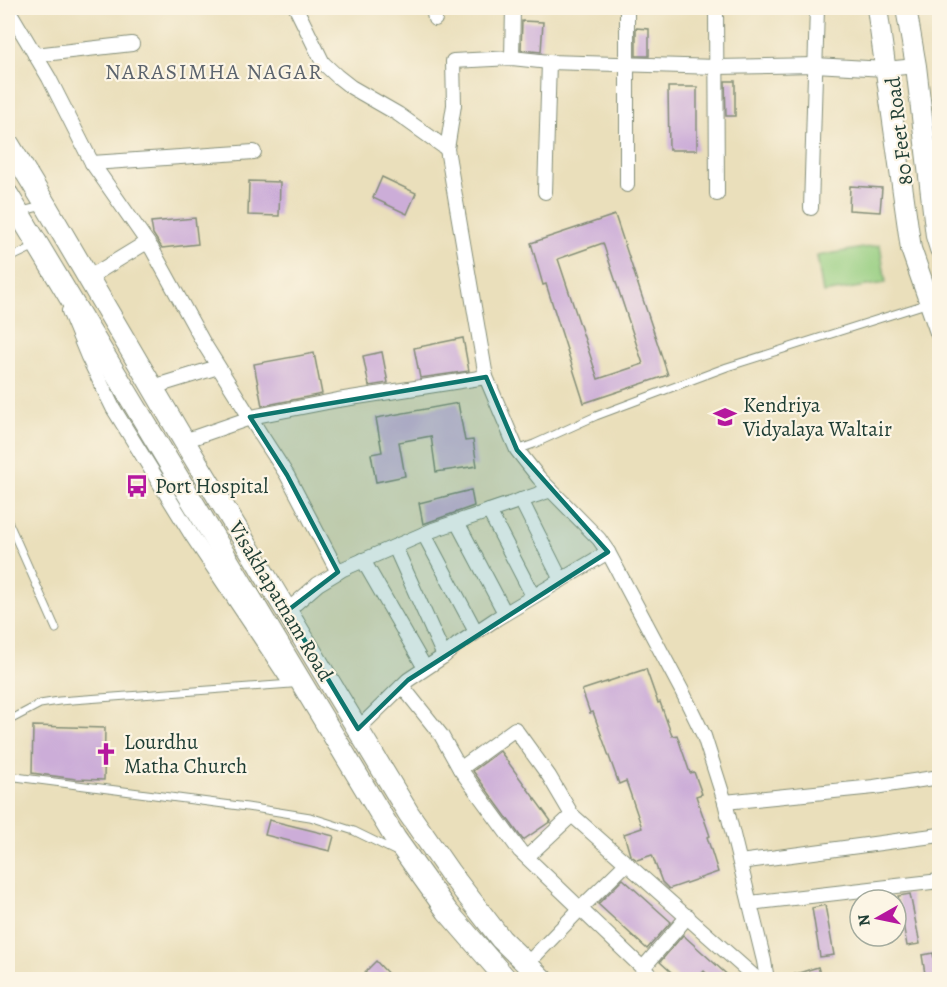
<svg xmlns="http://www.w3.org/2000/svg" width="947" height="987" font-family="Alegreya,serif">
  <rect width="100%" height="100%" fill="#fcf5e5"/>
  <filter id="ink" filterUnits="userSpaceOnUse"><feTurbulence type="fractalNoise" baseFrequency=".0167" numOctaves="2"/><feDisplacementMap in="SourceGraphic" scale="12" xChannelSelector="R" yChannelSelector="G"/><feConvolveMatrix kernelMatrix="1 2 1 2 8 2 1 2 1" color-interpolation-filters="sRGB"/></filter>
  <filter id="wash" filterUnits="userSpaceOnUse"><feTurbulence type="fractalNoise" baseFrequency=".008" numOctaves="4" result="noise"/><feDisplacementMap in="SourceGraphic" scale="24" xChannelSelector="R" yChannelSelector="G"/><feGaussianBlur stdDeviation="1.35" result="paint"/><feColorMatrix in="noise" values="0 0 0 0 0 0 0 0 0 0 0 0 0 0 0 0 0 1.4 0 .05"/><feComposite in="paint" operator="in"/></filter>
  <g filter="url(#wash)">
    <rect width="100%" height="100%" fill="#eadfbb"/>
    <path fill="#95cd80" stroke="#5a855a" stroke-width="1.5" d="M 880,245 L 886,283 L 823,293 L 817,256 Z"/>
    <g id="blocks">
      <g fill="#ccadd8" fill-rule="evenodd">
        <path d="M 522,21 L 543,22 L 541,52 L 521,50 Z"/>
        <path d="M 636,28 L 649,29 L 649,56 L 636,56 Z"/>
        <path d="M 725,81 L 735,81 L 735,116 L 726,116 Z"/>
        <path d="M 668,87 L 697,87 L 697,150 L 669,150 Z"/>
        <path d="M 382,177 L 416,193 L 407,214 L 373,198 Z"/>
        <path d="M 249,181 L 280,182 L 279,216 L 248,215 Z"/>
        <path d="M 850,186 L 882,188 L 880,212 L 849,210 Z"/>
        <path d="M 615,215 L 668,375 L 584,403 L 546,284 L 543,285 L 531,243 ZM 603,243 L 643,364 L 598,379 L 558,259 Z"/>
        <path d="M 195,218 L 198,244 L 162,248 L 153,234 L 151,222 Z"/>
        <path d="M 463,338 L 469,371 L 420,378 L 414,348 Z"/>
        <path d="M 382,352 L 388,383 L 369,386 L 363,356 Z"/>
        <path d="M 314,353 L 322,394 L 262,406 L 254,364 Z"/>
        <path d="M 458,403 L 465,441 L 473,440 L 477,466 L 436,472 L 431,436 L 399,442 L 405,476 L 376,482 L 371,454 L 382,452 L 376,418 Z"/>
        <path d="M 471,490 L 474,506 L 423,524 L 419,503 Z"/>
        <path d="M 646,669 L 658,703 L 660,702 L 672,736 L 677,735 L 690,773 L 694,772 L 702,794 L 696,796 L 710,836 L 707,837 L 718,872 L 669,889 L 662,882 L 652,855 L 637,860 L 630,855 L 624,834 L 642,828 L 626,781 L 619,784 L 593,712 L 590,713 L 582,690 Z"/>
        <path d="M 33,726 L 105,728 L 104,780 L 76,779 L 32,773 Z"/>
        <path d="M 500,751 L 551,821 L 523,840 L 473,771 Z"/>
        <path d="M 269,820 L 334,836 L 330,851 L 265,835 Z"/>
        <path d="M 623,879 L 671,922 L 647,949 L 598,904 Z"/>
        <path d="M 910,894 L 920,944 L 907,946 L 898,896 Z"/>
        <path d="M 825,905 L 834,955 L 820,957 L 812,908 Z"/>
        <path d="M 683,935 L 733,980 L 713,980 L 704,971 L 696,980 L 680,980 L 660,962 Z"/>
        <path d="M 933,953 L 938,980 L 926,980 L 922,955 Z"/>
        <path d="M 376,961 L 394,980 L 372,980 L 365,972 Z"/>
        <path d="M 818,967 L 822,980 L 786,980 L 786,977 Z"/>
      </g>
    </g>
  </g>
  <g filter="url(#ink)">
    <use href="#blocks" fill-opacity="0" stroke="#848e78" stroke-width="1.5"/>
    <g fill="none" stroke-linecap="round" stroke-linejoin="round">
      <g stroke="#848e78" stroke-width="9">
        <g id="lane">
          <path d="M 8,217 L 18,212 L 43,206"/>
          <path d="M 8,259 L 35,246"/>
          <path d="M 517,450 L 534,444 L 596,416 L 727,367 L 929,303"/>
          <path d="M 8,521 L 56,629"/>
          <path d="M 8,721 L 40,704 L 59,701 L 291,684"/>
          <path d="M 8,776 L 247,807 L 310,817 L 354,831 L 397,852"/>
        </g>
      </g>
      <g stroke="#848e78" stroke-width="16">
        <g id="street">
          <path d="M 296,8 L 323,63 L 337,76 L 351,87 L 398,114 L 447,149"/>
          <path d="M 433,8 L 435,19"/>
          <path d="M 627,8 L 627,185"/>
          <path d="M 716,8 L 717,194"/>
          <path d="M 8,9 L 49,78 L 92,163 L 152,249 L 203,342 L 261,435 L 287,475 L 338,572"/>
          <path d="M 35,55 L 132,44"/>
          <path d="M 512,58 L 513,8"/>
          <path d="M 92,163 L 254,152"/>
          <path d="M 545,192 L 549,62"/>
          <path d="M 811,208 L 817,8"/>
          <path d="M 88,278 L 147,242"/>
          <path d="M 69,311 L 88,357 L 113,408 L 191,534 L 287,678"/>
          <path d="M 153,387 L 218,367"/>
          <path d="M 184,441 L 256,416 L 338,400 L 486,377"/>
          <path d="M 521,500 L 561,580"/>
          <path d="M 489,511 L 533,596"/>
          <path d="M 457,522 L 505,613"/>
          <path d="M 424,534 L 476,632"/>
          <path d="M 395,547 L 444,656"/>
          <path d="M 363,560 L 425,668"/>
          <path d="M 287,611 L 318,584 L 343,569 L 433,530 L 551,490"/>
          <path d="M 402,686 L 441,735 L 460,769 L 520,851 L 655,980"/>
          <path d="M 358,729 L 408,680 L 444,656 L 457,645 L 496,619 L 608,552"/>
          <path d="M 460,769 L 515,729 L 549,776 L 572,815 L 758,980"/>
          <path d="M 725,802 L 874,787 L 940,777"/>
          <path d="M 527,857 L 572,815"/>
          <path d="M 740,862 L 940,835"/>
          <path d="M 750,903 L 940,881"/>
          <path d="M 527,964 L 581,908 L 627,863"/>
          <path d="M 643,968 L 688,916"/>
          <path d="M 767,980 L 764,961 L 725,802 L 704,736 L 682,691 L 608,552 L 599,539 L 539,478 L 517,450 L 486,377 L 447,149 L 454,105 L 453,61 L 512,58 L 549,62 L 717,67 L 815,65 L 885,69 L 916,66"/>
        </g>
      </g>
      <g stroke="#848e78" stroke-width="22">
        <g id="secondary">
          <path d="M 877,8 L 911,249 L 940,332"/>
          <path d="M 906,8 L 916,66 L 936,236 L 940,249"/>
        </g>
      </g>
      <g stroke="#848e78" stroke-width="23">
        <g id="primary">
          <path d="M 8,143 L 45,204 L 184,441 L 409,814 L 450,873 L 501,939 L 543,980"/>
          <path d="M 8,195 L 395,838 L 447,911 L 507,980"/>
        </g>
      </g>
      <use href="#lane" stroke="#fff" stroke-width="7"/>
      <use href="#street" stroke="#fff" stroke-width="14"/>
      <use href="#secondary" stroke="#fff" stroke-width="20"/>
      <use href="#primary" stroke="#fff" stroke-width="21"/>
    </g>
  </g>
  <path fill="#0f766e" fill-opacity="0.2" stroke="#0f766e" stroke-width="4.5" stroke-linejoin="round" d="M 486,377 L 517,450 L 608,552 L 408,680 L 358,729 L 287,611 L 338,572 L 287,475 L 250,417 Z"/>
  <defs>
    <g id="school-bare" transform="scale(1.8)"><path d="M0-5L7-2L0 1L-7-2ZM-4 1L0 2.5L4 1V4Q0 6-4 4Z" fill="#b5179e" stroke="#fcf5e5" stroke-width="2.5" paint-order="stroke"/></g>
    <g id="bus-bare" transform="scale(1.8)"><path d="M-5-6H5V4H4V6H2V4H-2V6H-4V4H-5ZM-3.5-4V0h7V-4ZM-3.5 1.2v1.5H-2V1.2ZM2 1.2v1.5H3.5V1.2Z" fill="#b5179e" stroke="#fcf5e5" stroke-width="2.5" paint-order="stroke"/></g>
    <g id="church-bare" transform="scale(1.8)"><path d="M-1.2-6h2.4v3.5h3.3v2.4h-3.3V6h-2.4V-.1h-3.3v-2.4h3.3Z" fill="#b5179e" stroke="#fcf5e5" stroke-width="2.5" paint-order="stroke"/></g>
  </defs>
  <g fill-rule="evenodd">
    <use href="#school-bare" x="725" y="417"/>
    <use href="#bus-bare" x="137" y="486"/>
    <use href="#church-bare" x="106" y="754"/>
  </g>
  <g text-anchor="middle" stroke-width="4.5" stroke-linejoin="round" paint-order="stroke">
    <g font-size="21" fill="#1f3d34" stroke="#fcf5e5">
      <text transform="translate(899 131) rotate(-97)" y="7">80 Feet Road</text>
      <text transform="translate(281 601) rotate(59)" y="7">Visakhapatnam Road</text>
    </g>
    <g font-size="21" fill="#1f3d34" stroke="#fcf5e5" text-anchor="start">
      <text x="743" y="412">Kendriya<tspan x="743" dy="24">Vidyalaya Waltair</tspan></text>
      <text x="155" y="493">Port Hospital</text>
      <text x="124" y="749">Lourdhu<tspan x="124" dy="24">Matha Church</tspan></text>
    </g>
    <g font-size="22" letter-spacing="1.5" fill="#5c646d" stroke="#fcf5e5">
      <text x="214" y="79">NARASIMHA NAGAR</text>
    </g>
  </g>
  <rect width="947" height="987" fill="none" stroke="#fcf5e5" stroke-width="30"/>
  <g transform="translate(878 918) rotate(261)"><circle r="28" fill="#fcf5e5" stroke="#a4ab9e" stroke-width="1.5"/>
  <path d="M0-4.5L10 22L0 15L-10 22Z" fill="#b5179e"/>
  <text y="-9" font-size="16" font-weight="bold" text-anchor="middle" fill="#1f3d34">N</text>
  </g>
</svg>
